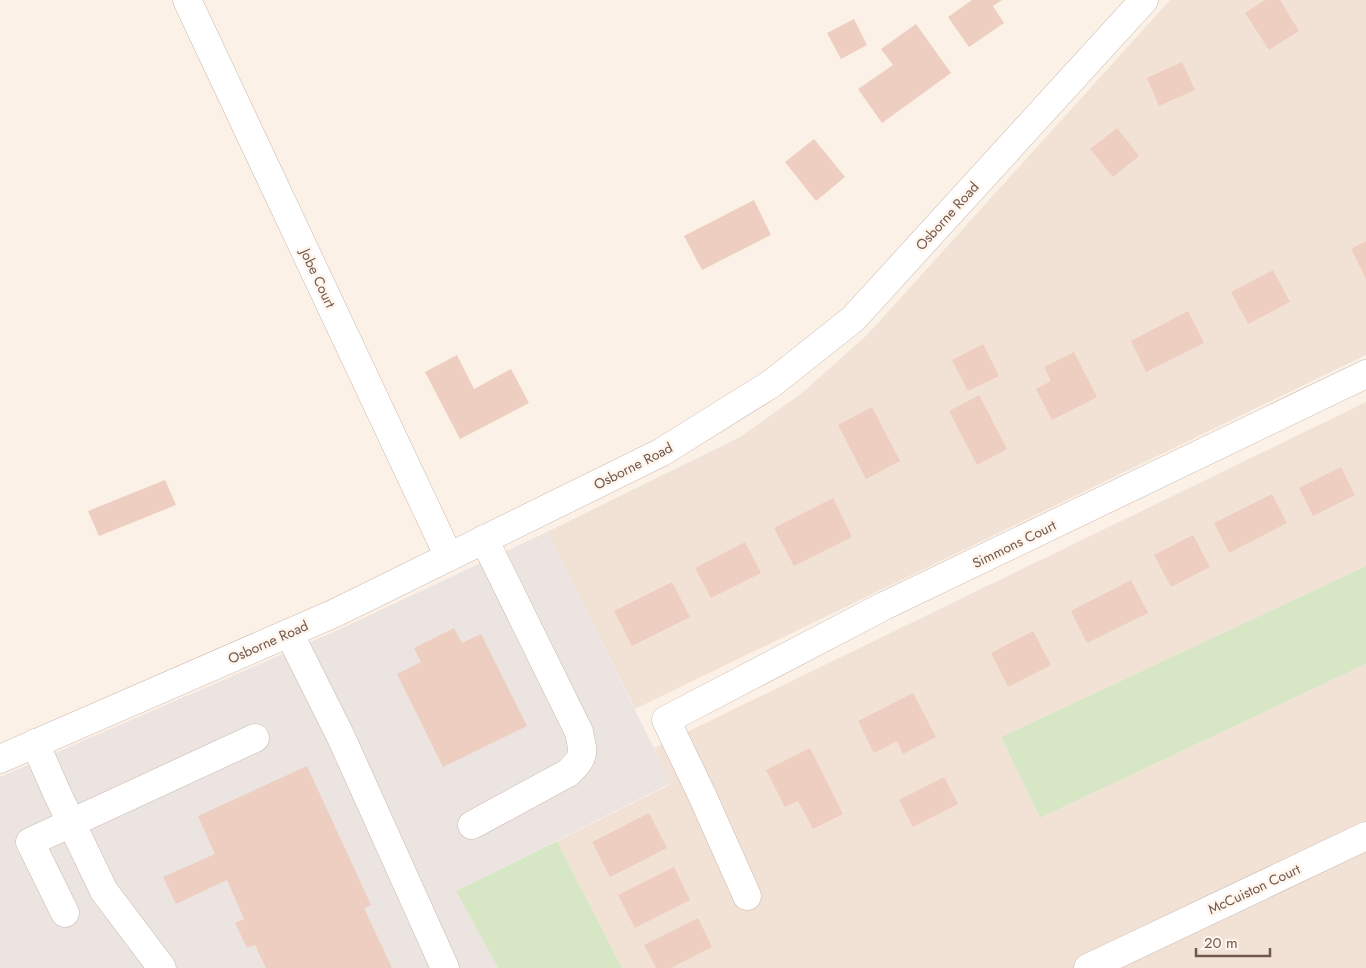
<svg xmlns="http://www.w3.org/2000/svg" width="1366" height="968" font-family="Jost,sans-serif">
  <rect width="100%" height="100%" fill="#fbf1e7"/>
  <g fill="#f2e2d6">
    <path d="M 1170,0 L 1366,0 L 1366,355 L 635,709 L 547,532 L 740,437 L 802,393 L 868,334 Z"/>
    <path d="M 1366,402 L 1366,566 L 1001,737 L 1040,818 L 1366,664 L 1366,968 L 622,968 L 557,841 L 671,784 L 654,748 Z"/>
  </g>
  <path fill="#ebe4e0" d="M 547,532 L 671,783 L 456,891 L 498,968 L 0,968 L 0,777 L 338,630 Z"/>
  <g fill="#d7e7c6">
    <path d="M 1366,566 L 1366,664 L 1040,818 L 1001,737 Z"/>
    <path d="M 557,841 L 622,968 L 498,968 L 456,891 Z"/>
  </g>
  <g fill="#eecec1">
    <path d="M 972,0 L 1002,0 L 993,6 L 1004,23 L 969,47 L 948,17 Z"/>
    <path d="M 1265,0 L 1280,0 L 1299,31 L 1269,50 L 1245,13 Z"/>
    <path d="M 854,19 L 867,45 L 841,59 L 827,33 Z"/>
    <path d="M 916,24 L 951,73 L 882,123 L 858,89 L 893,65 L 881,49 Z"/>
    <path d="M 1182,62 L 1195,90 L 1159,106 L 1147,78 Z"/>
    <path d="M 1117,128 L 1139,156 L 1113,177 L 1090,149 Z"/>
    <path d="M 814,139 L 845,177 L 816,201 L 785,162 Z"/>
    <path d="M 754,200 L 771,235 L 702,270 L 684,236 Z"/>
    <path d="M 1366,241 L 1366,279 L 1351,249 Z"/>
    <path d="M 1273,270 L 1290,302 L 1248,324 L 1231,292 Z"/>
    <path d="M 1188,311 L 1204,343 L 1146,372 L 1131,341 Z"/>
    <path d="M 983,344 L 999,376 L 968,391 L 952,360 Z"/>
    <path d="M 1074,352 L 1097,397 L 1052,420 L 1036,389 L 1051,381 L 1044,367 Z"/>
    <path d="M 457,355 L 474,389 L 511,369 L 529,403 L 460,439 L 425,372 Z"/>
    <path d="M 979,395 L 1007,449 L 977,465 L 949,411 Z"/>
    <path d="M 872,407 L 900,461 L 866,479 L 838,425 Z"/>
    <path d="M 1341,467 L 1355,495 L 1313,516 L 1299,488 Z"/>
    <path d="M 165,480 L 176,505 L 99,536 L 88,511 Z"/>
    <path d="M 1272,494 L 1287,523 L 1229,553 L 1214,523 Z"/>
    <path d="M 833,498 L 852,537 L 794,566 L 774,528 Z"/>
    <path d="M 1193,535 L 1210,567 L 1171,587 L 1154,555 Z"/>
    <path d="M 745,542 L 761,573 L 711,598 L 695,568 Z"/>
    <path d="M 1131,580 L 1148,613 L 1087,643 L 1071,611 Z"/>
    <path d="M 672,582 L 690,617 L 632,646 L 614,611 Z"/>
    <path d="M 454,628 L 462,643 L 481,634 L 527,726 L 443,767 L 397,674 L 421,662 L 414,648 Z"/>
    <path d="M 1033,631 L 1051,665 L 1008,687 L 991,653 Z"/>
    <path d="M 913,693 L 936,737 L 903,754 L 897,741 L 874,753 L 858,721 Z"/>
    <path d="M 810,748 L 843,814 L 813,829 L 798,801 L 785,807 L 766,770 Z"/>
    <path d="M 307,766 L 371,905 L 364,908 L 392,968 L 266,968 L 255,945 L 247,948 L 235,923 L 244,919 L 227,880 L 176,904 L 163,877 L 215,854 L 198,816 Z"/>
    <path d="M 944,777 L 958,804 L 913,827 L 899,800 Z"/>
    <path d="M 649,813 L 667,848 L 610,877 L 592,842 Z"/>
    <path d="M 674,867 L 690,900 L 635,928 L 618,895 Z"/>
    <path d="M 698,918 L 712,947 L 671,968 L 656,968 L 644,945 Z"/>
  </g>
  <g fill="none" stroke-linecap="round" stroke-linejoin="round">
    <g stroke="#ccb8ae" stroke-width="29">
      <g id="minor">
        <path d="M 187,0 L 449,557"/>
        <path d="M 289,633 L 341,737 L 445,968"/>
        <path d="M 35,743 L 56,791 L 104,891 L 162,968"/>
        <path d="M 0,759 L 335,613 L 662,452 L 771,384 L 853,319 L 1144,0"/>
        <path d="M 472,825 L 568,773 C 585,756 584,755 579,732 L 484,539"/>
        <path d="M 747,896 L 702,795 L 666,720 L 884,606 L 1366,374"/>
        <path d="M 65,913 L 30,842 L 255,738"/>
        <path d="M 1088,968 L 1366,836"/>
      </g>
    </g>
    <use href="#minor" stroke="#fff" stroke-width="28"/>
  </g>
  <g text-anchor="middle" stroke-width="5" stroke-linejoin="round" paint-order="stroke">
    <g font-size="14" fill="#72574d" stroke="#fef5ed">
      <text transform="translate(947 216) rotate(-48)" y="5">Osborne Road</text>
      <text transform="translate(318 278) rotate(65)" y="5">Jobe Court</text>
      <text transform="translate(633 466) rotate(-27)" y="5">Osborne Road</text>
      <text transform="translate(1014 544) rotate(-26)" y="5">Simmons Court</text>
      <text transform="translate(268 642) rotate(-24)" y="5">Osborne Road</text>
      <text transform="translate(1254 889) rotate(-25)" y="5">McCuiston Court</text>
    </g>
  </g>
  <path d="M1196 948v8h74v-8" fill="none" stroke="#72574d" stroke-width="2.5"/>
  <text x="1204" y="948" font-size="15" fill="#72574d" stroke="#fef5ed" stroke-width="4" paint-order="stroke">20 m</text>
</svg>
